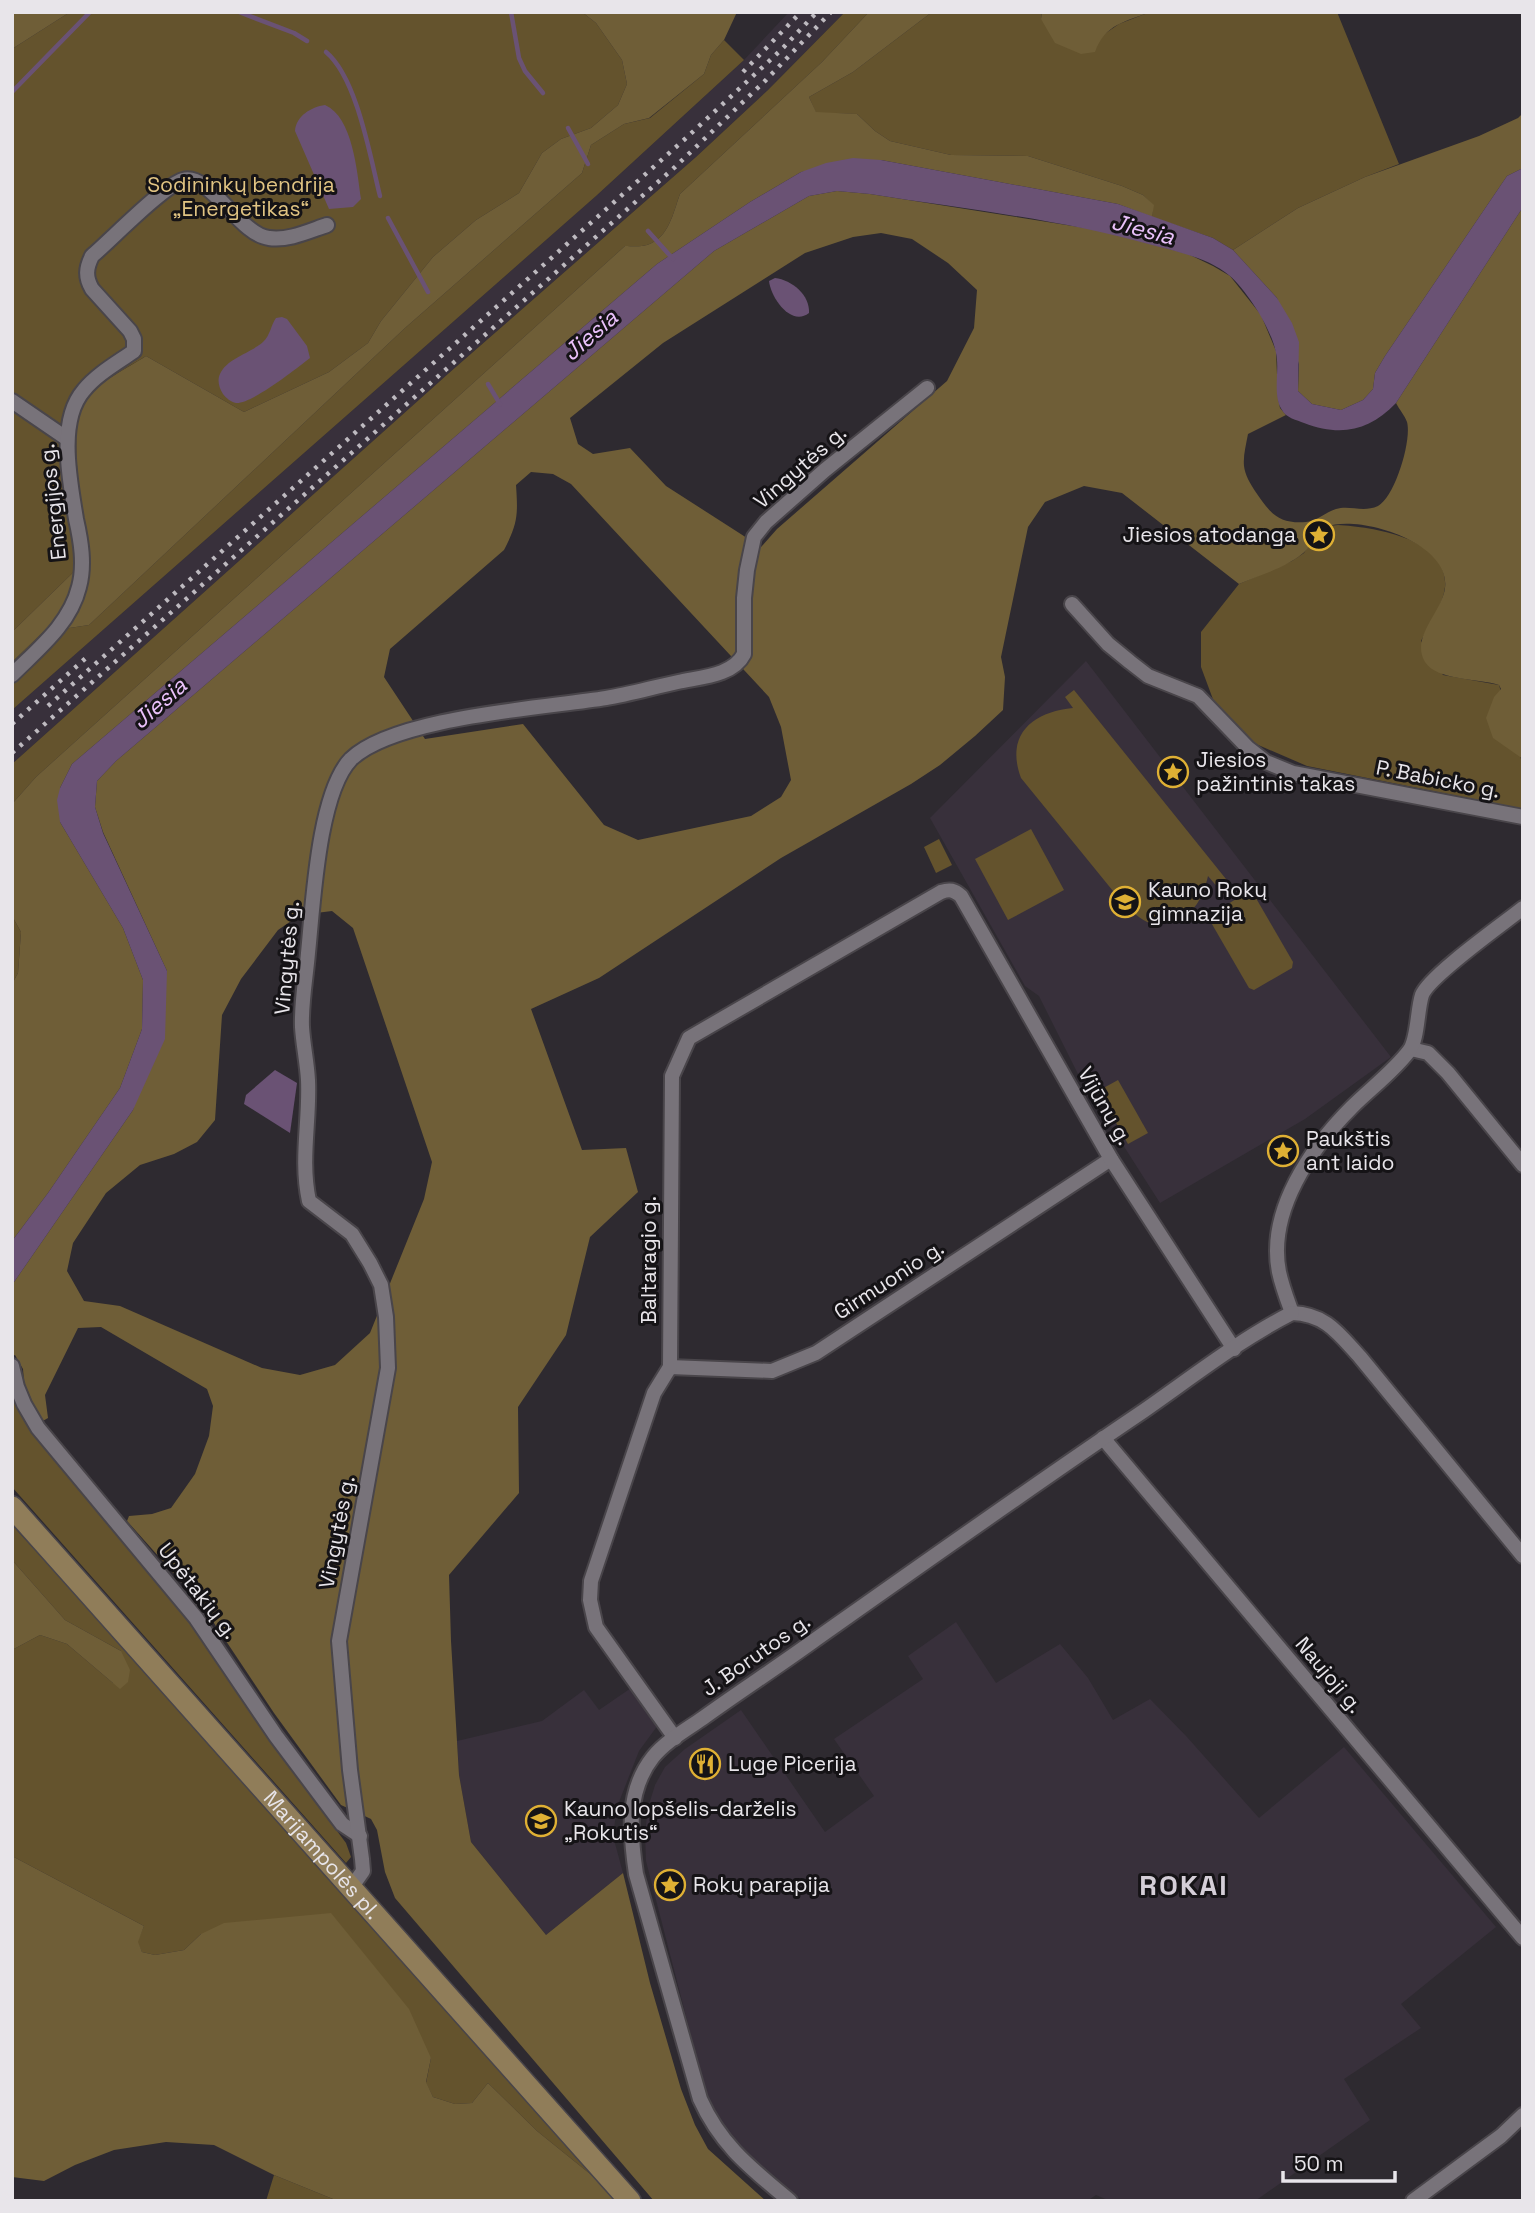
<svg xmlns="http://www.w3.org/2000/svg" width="1535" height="2213" font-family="'Space Grotesk',sans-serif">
  <rect width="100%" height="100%" fill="#2e2a30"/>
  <g fill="#38303b">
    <path d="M 789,12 L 845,12 L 768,90 L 696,157 L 449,373 L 12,764 L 12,710 L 596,196 L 744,60 Z"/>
    <path d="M 1086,661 L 1391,1057 L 1305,1119 L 1160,1203 L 1079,1076 L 1039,996 L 1025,986 L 930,818 Z"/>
    <path d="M 956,1622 L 996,1683 L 1060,1644 L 1088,1678 L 1113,1720 L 1150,1699 L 1187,1737 L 1259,1818 L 1344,1747 L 1496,1927 L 1401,2004 L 1421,2028 L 1344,2079 L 1370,2120 L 1255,2201 L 1110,2201 L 1096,2195 L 1087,2201 L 803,2201 L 747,2154 L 718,2119 L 706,2094 L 646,1861 L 645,1833 L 648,1808 L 655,1785 L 665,1767 L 685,1749 L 741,1710 L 825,1832 L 874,1796 L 834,1739 L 923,1679 L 908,1656 Z"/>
    <path d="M 634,1686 L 658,1725 L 639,1751 L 617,1807 L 613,1836 L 623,1873 L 546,1935 L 471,1842 L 459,1775 L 457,1741 L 542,1721 L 584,1690 L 599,1710 Z"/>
  </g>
  <g fill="#64532d">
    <path d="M 70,12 L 582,12 L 596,23 L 622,60 L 627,84 L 618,105 L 591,128 L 561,139 L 542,153 L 519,193 L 476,220 L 433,257 L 381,321 L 368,343 L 329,372 L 244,412 L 146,356 C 130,366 93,385 85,401 C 67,439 83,517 88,558 L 12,632 L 12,49 Z"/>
    <path d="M 845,12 L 869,12 L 822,62 L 680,194 C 673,213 669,238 647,245 C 641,247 631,246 625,246 L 36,777 L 12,804 L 12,764 L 449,373 L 696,157 L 768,90 Z"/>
    <path d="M 932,12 L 1042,12 L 1041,19 L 1100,37 L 1119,24 L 1150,12 L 1337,12 L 1399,164 L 1365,177 L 1298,208 L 1233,250 L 1213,238 L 1152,217 L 1153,205 L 1143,195 L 1122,186 L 1028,156 L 951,155 L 890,141 L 875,131 L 857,114 L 816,113 L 809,97 L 853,72 Z"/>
    <path d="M 724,40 L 744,60 L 596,196 L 12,710 L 12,662 L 43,632 L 89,625 L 405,328 L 582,173 L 591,145 L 624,124 L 650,118 L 704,74 L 711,55 Z"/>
    <path d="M 1338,525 C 1373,527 1449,538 1445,587 C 1443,605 1429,625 1421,641 L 1443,675 L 1499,685 L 1521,759 L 1523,759 L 1523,809 L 1307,766 L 1256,744 L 1214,702 L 1201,667 L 1201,632 L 1239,584 L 1292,561 L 1304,553 L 1317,532 L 1329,526 Z"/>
    <path d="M 1074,690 L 1234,889 L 1225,896 L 1208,876 C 1203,897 1195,915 1172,921 C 1165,923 1156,925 1150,923 C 1141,920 1133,912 1126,907 L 1021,778 C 1005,735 1032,712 1073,708 L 1065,697 Z"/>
    <path d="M 1031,829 L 1064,890 L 1008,920 L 975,859 Z"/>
    <path d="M 939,839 L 952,865 L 936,873 L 924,847 Z"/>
    <path d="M 1248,892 L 1253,893 L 1293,962 L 1292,968 L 1254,990 L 1249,988 L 1209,919 L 1211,914 Z"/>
    <path d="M 12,916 L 21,932 L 18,973 L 12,984 Z"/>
    <path d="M 1118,1080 L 1148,1133 L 1128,1144 L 1098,1091 Z"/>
    <path d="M 12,1398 L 28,1424 L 60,1464 L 188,1621 L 283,1759 L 346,1843 L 351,1857 L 346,1863 L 12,1487 Z"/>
    <path d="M 12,1525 L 99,1620 L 605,2186 L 537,2131 L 488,2083 L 472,2103 L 455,2104 L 433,2097 L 426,2083 L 431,2058 L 201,1934 L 184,1950 L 155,1955 L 142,1952 L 137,1942 L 144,1926 L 12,1856 L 12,1650 L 40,1635 L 67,1644 L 113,1683 L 121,1651 L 65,1620 L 12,1560 Z"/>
    <path d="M 274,2175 L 333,2199 L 353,2201 L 266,2201 Z"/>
  </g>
  <g fill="#6f5e37" fill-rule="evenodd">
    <path d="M 12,12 L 70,12 L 12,49 Z"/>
    <path d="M 582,12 L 737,12 L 724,40 L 711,55 L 704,74 L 649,118 L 624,124 L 591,145 L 582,173 L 405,328 L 89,625 L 43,632 L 12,662 L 12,632 L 88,558 C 84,524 66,428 85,401 C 99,381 126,369 146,356 L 244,412 L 329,372 L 368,343 L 381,321 L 433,257 L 476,220 L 519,193 L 542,153 L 561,139 L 591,128 L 618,105 L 627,84 L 622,60 L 596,23 Z"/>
    <path d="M 869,12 L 932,12 L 853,72 L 809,97 L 816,112 L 857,114 L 875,131 L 890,141 L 951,155 L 1028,156 L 1122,186 L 1143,195 L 1154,205 L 1152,217 L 1118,204 L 881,160 L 801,172 L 750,202 L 657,264 L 72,764 L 60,788 L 60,822 L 123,928 L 143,980 L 142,1029 L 120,1088 L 48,1193 L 12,1241 L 12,984 L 18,973 L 21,932 L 12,916 L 12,804 L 36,777 L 625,246 C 631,246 641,247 647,245 C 669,238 673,213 680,194 L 822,62 Z"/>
    <path d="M 1042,12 L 1150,12 C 1125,22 1105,24 1095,52 L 1081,54 L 1055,43 L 1041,19 Z"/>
    <path d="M 1523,113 L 1523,168 L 1507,176 L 1385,356 L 1375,373 L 1373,389 L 1363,400 L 1341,410 L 1312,404 L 1298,391 L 1299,364 L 1277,298 L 1233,250 L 1298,208 L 1365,177 L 1479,136 L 1518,118 Z"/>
    <path d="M 837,191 L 870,194 L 1098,230 L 1188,254 L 1213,266 L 1230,276 L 1261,315 L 1276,351 L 1278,398 L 1280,408 L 1286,415 L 1248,434 C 1246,445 1243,456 1244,466 C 1245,475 1250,483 1255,491 C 1270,513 1278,524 1306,522 C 1318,521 1325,512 1336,509 C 1350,505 1363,513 1378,506 C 1395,497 1412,440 1407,422 C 1405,416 1399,409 1396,403 L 1523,207 L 1523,759 L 1493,738 L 1486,718 L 1494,697 L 1501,689 L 1499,685 C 1479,678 1437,681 1425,662 C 1410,637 1442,612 1445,588 C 1451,542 1358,514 1326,527 C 1314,532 1313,546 1302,554 C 1285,568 1260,575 1239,584 L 1122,493 L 1084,486 L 1045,502 L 1028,527 L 1001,657 L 1005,677 L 1003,710 L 975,736 L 940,765 L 911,784 L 781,858 L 599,978 L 531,1009 L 582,1150 L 626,1148 L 638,1192 L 590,1237 L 566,1335 L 518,1407 L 519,1493 L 449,1575 L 451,1641 L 459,1775 L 471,1842 L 546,1935 L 623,1873 L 650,1983 L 681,2089 L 695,2125 L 708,2149 L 766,2201 L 654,2201 L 395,1898 L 385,1872 L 377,1830 L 371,1819 L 341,1805 L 274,1713 L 210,1617 L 185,1586 L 127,1521 L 129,1516 L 152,1514 L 171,1508 L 195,1474 L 209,1436 L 213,1406 L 207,1389 L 101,1327 L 78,1328 L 45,1395 L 48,1418 L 41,1422 L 24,1382 L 23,1369 L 15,1355 L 12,1356 L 12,1285 L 133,1110 L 167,971 L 103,832 L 95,807 L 97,781 L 116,761 L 714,251 L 809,196 ZM 881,233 L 912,239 L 948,263 L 977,290 L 974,328 L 947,381 L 777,529 L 761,547 L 666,486 L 630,448 L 593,454 L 578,444 L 570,418 L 663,343 L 805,253 L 853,237 ZM 531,472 L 553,474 L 571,484 L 769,697 L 781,727 L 791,780 L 781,797 L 751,816 L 638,840 L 604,825 L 523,724 L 425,739 L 384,677 L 390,649 L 504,550 C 518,523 518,515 516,485 ZM 332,911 L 353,928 L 432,1162 L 424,1199 L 370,1333 L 335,1365 L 300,1375 L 262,1368 L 120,1306 L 84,1301 L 67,1271 L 73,1243 L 106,1193 L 140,1165 L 174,1154 L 197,1142 L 215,1120 L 222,1015 L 241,979 L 278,930 L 300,915 Z"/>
    <path d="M 12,1560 L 65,1620 L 121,1651 L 130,1670 L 128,1682 L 120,1689 L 67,1644 L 40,1635 L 12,1650 Z"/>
    <path d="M 12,1856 L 144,1926 L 138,1942 L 142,1952 L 155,1955 L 184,1950 L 201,1934 L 224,1923 L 331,1913 L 409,2009 L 431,2058 L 426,2082 L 433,2097 L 455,2104 L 472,2103 L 488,2083 L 537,2131 L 605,2186 L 618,2201 L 353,2201 L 333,2199 L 274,2175 L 214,2145 L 166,2142 L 114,2150 L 75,2165 L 44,2181 L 12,2177 Z"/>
  </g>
  <g fill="#6a5274">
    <path d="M 325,105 C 353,117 357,172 361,199 L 353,207 L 329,209 L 295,131 C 296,116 311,107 325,105 Z"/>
    <path d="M 853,158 L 881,160 L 1118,204 L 1213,238 L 1233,250 L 1277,298 L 1292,323 L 1299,342 L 1298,391 L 1312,404 L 1341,410 L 1363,400 L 1373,389 L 1375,373 L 1385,356 L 1507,176 L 1523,168 L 1523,207 L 1396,403 C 1369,431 1341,437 1304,423 C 1297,420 1286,418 1282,410 C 1272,395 1280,370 1276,353 C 1272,330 1248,292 1230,276 C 1209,258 1178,252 1152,245 C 1060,219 964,209 870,194 L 837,191 L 809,196 L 714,251 L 116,761 L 97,781 L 95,807 L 103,833 L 167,971 L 165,1039 L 133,1110 L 12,1285 L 12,1241 L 48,1193 L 120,1088 L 142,1029 L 143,980 L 123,928 L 60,822 L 57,800 L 60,788 L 72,764 L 657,264 L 750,202 L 801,172 L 826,163 Z"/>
    <path d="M 775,278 C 792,280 810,295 809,313 C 791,327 771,298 769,281 Z"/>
    <path d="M 282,317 L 287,319 L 307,346 L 310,358 C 297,368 252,404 236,403 C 231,402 226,398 223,394 C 219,388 217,380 220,374 C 227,358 251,353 263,342 C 270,336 271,325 276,318 Z"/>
    <path d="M 275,1070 L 297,1083 L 290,1133 L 244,1104 L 246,1095 Z"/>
  </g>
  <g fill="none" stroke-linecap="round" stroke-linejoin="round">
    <g stroke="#6a5274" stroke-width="4.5">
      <path d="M 239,12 L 294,33 L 307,41"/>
      <path d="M 511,12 L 519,58 L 525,71 L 543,93"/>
      <path d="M 326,52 C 357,78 370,156 380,196"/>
      <path d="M 12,92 L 90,12"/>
      <path d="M 568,128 L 588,164"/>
      <path d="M 388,218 L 428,292"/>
      <path d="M 648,231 L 673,259"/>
      <path d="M 488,384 L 500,404"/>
    </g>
    <g stroke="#49454a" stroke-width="18">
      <g id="minor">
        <path d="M 12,401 L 66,438"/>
        <path d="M 1072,604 L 1108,644 L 1130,662 L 1148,676 L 1198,696 L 1248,748 L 1266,762 L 1293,773 L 1523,817"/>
        <path d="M 12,675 C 38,649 70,624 79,587 C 85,565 81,541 76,519 C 70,481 57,421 84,390 C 97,374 117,363 134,351 L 134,339 L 130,331 L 92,289 C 85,277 86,268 92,256 C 111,240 163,186 183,180 C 209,172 240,235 269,238 C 288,241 309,231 327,225"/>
        <path d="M 1411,1049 L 1428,1053 L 1448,1073 L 1523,1165"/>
        <path d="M 1292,1313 C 1287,1299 1282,1286 1279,1272 C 1267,1211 1311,1148 1352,1107 C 1370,1089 1393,1072 1409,1051 C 1418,1040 1417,1010 1422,995 C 1429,976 1503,924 1523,908"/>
        <path d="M 1292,1313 C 1326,1314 1339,1334 1360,1357 L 1523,1556"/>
        <path d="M 12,1366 L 17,1387 L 24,1404 L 38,1428 L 196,1618 L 276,1736 L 342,1824 L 360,1836"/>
        <path d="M 670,1367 L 772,1371 L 816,1353 L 1111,1159"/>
        <path d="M 1103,1438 L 1523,1938"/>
        <path d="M 675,1738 L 596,1627 L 590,1600 L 591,1581 L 654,1393 L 670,1367 L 672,1076 L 689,1038 L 941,892 C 950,889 954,890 961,896 L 1111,1159 L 1234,1349"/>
        <path d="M 351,1888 L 363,1871 L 362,1859 L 350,1770 L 339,1641 L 388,1368 L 386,1317 L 381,1285 L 370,1263 L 352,1234 L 309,1201 C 300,1159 310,1121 308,1080 C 307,1062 303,1044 302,1027 C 301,1003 306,977 308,953 C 313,906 318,793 351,759 C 395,717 544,708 606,698 C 630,694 654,687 678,682 C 700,677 733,676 744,654 L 744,598 L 747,570 L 754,537 L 766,522 L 825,470 L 927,388"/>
        <path d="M 790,2201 C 752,2169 721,2146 700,2099 L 636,1874 C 630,1834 626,1791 653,1757 C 666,1741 686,1730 703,1718 C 739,1692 776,1668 812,1642 C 921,1565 1031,1487 1142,1412 C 1191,1378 1239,1340 1292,1313"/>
        <path d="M 1413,2201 L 1501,2136 L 1523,2115"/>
      </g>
    </g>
    <g stroke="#49454a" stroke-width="24">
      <g id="primary">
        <path id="s1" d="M 12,1507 L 630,2201"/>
      </g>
    </g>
    <use href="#minor" stroke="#78737a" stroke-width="14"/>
    <use href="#primary" stroke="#907d59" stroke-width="21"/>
    <g stroke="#bebac0" stroke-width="4.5" stroke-dasharray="3.5 7" stroke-linecap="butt">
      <path d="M 743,72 L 801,12"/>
      <path d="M 48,706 L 685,139 L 781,50 L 817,12"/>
      <path d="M 12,724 L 87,657"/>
      <path d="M 12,753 L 675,167 L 766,80 L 831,12"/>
    </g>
  </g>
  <defs>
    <g id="sight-ring" transform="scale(1.575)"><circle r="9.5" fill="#151316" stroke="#dfb034" stroke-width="1.5"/><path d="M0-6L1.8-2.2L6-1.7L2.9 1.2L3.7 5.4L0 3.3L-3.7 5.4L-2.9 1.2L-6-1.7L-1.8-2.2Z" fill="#dfb034"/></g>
    <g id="school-ring" transform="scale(1.575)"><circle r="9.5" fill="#151316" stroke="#dfb034" stroke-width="1.5"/><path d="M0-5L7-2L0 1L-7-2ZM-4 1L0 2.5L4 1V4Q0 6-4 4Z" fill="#dfb034"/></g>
    <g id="restaurant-ring" transform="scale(1.575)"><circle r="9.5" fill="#151316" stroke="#dfb034" stroke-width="1.5"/><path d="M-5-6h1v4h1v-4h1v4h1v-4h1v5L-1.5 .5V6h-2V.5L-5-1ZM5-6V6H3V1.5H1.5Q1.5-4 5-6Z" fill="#dfb034"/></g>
  </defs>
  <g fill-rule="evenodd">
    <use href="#sight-ring" x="1319" y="535"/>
    <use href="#sight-ring" x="1173" y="772"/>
    <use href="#school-ring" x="1125" y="902"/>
    <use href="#sight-ring" x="1283" y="1151"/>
    <use href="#restaurant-ring" x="705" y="1764"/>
    <use href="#school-ring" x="541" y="1821"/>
    <use href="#sight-ring" x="670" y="1885"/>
  </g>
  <g text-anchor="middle" stroke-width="6" stroke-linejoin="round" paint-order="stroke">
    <g font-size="21" fill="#e1c483" stroke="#151316">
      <text x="241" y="192">Sodininkų bendrija<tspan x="241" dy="24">„Energetikas“</tspan></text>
    </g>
    <g font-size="21" fill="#e8e5ea" stroke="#151316">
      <text transform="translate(800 467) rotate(-41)" y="7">Vingytės g.</text>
      <text transform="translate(53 502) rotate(-96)" y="7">Energijos g.</text>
      <text transform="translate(1438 779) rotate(11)" y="7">P. Babicko g.</text>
      <text transform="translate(287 958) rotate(-85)" y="7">Vingytės g.</text>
      <text transform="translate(1105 1106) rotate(60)" y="7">Vijūnų g.</text>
      <text transform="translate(649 1260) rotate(-90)" y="7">Baltaragio g.</text>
      <text transform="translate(889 1280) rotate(-33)" y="7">Girmuonio g.</text>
      <text transform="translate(337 1532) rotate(-79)" y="7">Vingytės g.</text>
      <text transform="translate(198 1591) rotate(52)" y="7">Upėtakių g.</text>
      <text transform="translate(756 1655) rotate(-35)" y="7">J. Borutos g.</text>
      <text transform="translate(1329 1675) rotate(50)" y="7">Naujoji g.</text>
      <text dy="7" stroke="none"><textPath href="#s1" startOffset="466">Marijampolės pl.</textPath></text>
    </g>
    <g font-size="21" fill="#e8e5ea" stroke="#151316" text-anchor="start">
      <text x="1296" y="542" text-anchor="end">Jiesios atodanga</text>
      <text x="1196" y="767">Jiesios<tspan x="1196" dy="24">pažintinis takas</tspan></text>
      <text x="1148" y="897">Kauno Rokų<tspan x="1148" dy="24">gimnazija</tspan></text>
      <text x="1306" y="1146">Paukštis<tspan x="1306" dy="24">ant laido</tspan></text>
      <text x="728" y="1771">Luge Picerija</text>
      <text x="564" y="1816">Kauno lopšelis-darželis<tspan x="564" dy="24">„Rokutis“</tspan></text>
      <text x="693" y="1892">Rokų parapija</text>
    </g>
    <g font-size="23" font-style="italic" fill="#eac1fb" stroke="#151316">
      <text transform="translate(1143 229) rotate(15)" y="8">Jiesia</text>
      <text transform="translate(590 335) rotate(-41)" y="8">Jiesia</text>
      <text transform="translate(159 703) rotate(-41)" y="8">Jiesia</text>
    </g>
    <g font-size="28" font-weight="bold" letter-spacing="2" fill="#d4ced7" stroke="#151316">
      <text x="1184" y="1895">ROKAI</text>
    </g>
  </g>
  <rect width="1535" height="2213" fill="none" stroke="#e8e5ea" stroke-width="28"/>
  <path d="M1283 2171v10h112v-10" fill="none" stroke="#e8e5ea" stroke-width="3.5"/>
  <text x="1294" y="2171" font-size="21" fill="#e8e5ea" stroke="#151316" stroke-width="5" paint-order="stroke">50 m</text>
</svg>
